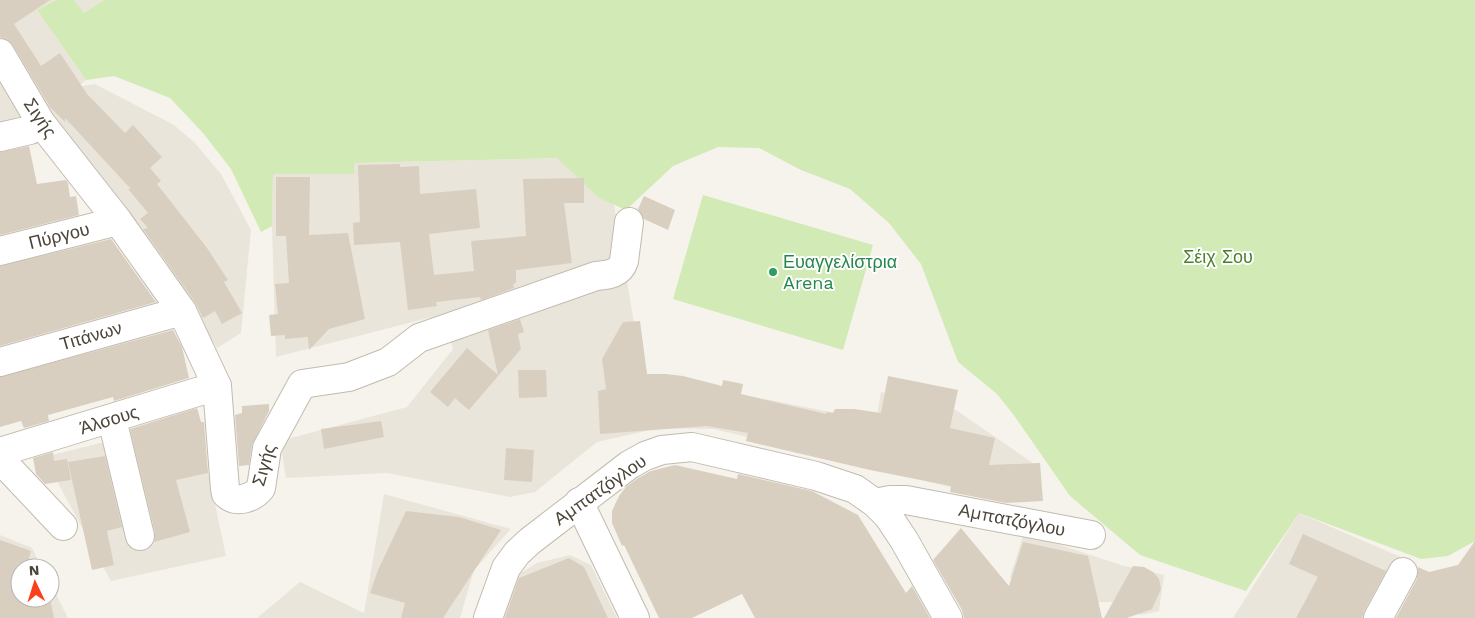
<svg xmlns="http://www.w3.org/2000/svg" width="1475" height="618" font-family="'Work Sans',sans-serif">
  <rect width="100%" height="100%" fill="#f6f3ec"/>
  <g fill="#eae5da">
    <path d="M 0,0 L 56,0 L 37,10 L 86,80 L 77,87 L 95,84 L 174,125 L 195,143 L 221,174 L 251,230 L 241,333 L 217,348 L 174,275 L 142,232 L 43,109 L 0,128 Z"/>
    <path d="M 74,0 L 104,0 L 84,13 Z"/>
    <path d="M 557,158 L 614,205 L 635,329 L 648,376 L 876,421 L 881,392 L 956,410 L 1040,468 L 990,497 L 714,429 L 659,428 L 597,442 L 535,492 L 510,497 L 387,473 L 286,478 L 280,441 L 407,407 L 453,349 L 444,314 L 276,357 L 272,226 L 273,174 L 354,174 L 354,163 Z"/>
    <path d="M 197,419 L 226,556 L 111,581 L 44,457 Z"/>
    <path d="M 384,494 L 511,529 L 474,570 L 460,618 L 257,618 L 300,582 L 364,613 Z"/>
    <path d="M 1299,513 L 1403,558 L 1370,618 L 1233,618 Z"/>
    <path d="M 1024,533 L 1121,565 L 1164,575 L 1159,611 L 1140,615 L 1117,602 L 1100,602 L 1072,618 L 1069,618 L 1010,577 Z"/>
    <path d="M 0,535 L 32,548 L 42,568 L 20,568 L 20,598 L 50,598 L 50,583 L 68,618 L 0,618 Z"/>
    <path d="M 570,555 L 591,565 L 617,618 L 500,618 L 509,580 L 537,563 Z"/>
  </g>
  <g fill="#d2eab5">
    <path d="M 56,0 L 74,0 L 84,13 L 104,0 L 1475,0 L 1475,541 L 1448,556 L 1421,559 L 1299,513 L 1246,591 L 1140,555 L 1070,496 L 1013,414 L 997,394 L 958,362 L 921,264 L 889,223 L 850,189 L 801,170 L 759,148 L 718,147 L 673,166 L 626,210 L 599,198 L 557,158 L 354,163 L 354,174 L 273,174 L 272,226 L 261,232 L 231,169 L 203,133 L 170,98 L 114,76 L 86,80 L 37,10 Z"/>
    <path d="M 703,195 L 873,245 L 843,350 L 673,299 Z"/>
  </g>
  <g fill="#d8cfc1">
    <path d="M 0,0 L 50,0 L 14,24 L 41,66 L 60,53 L 87,94 L 125,133 L 133,125 L 162,157 L 150,168 L 161,181 L 157,184 L 207,248 L 228,280 L 224,282 L 242,313 L 222,324 L 215,311 L 203,318 L 195,302 L 143,229 L 148,228 L 140,219 L 148,213 L 128,189 L 131,189 L 65,118 L 65,122 L 50,107 L 13,45 L 8,40 L 0,37 Z"/>
    <path d="M 29,146 L 37,184 L 66,180 L 68,183 L 70,197 L 76,196 L 79,215 L 0,235 L 0,152 Z"/>
    <path d="M 400,164 L 400,167 L 419,166 L 420,194 L 476,189 L 480,228 L 429,234 L 434,275 L 474,271 L 471,241 L 526,236 L 523,179 L 584,178 L 584,203 L 564,203 L 572,263 L 516,270 L 516,283 L 513,284 L 514,288 L 481,300 L 480,297 L 436,302 L 437,306 L 408,310 L 400,242 L 354,245 L 353,223 L 360,222 L 358,165 Z"/>
    <path d="M 276,177 L 310,177 L 309,235 L 348,233 L 365,319 L 329,329 L 309,350 L 308,337 L 285,339 L 285,335 L 271,336 L 269,315 L 278,314 L 275,284 L 289,283 L 286,236 L 276,236 Z"/>
    <path d="M 644,196 L 675,210 L 668,230 L 644,219 L 638,209 Z"/>
    <path d="M 111,239 L 156,302 L 0,346 L 0,266 Z"/>
    <path d="M 520,319 L 524,332 L 518,334 L 521,349 L 469,410 L 455,398 L 448,407 L 430,392 L 467,348 L 498,375 L 488,330 Z"/>
    <path d="M 640,321 L 647,374 L 666,374 L 683,376 L 722,386 L 723,380 L 743,384 L 741,394 L 826,414 L 827,412 L 833,413 L 835,409 L 854,409 L 881,413 L 888,376 L 958,390 L 950,428 L 995,438 L 989,465 L 1040,463 L 1043,501 L 1006,503 L 950,492 L 951,486 L 870,470 L 746,441 L 748,433 L 707,426 L 600,434 L 598,391 L 606,389 L 602,359 L 623,322 Z"/>
    <path d="M 173,330 L 182,347 L 189,378 L 114,401 L 113,397 L 48,415 L 49,421 L 24,428 L 21,421 L 0,427 L 0,377 Z"/>
    <path d="M 518,370 L 546,370 L 547,397 L 519,398 Z"/>
    <path d="M 269,404 L 269,411 L 252,445 L 249,465 L 239,466 L 235,415 L 242,413 L 242,406 Z"/>
    <path d="M 197,408 L 201,422 L 204,422 L 208,473 L 176,480 L 190,532 L 154,542 L 155,532 L 130,429 Z"/>
    <path d="M 381,421 L 384,437 L 324,449 L 321,429 Z"/>
    <path d="M 506,448 L 534,450 L 532,482 L 504,480 Z"/>
    <path d="M 53,452 L 54,461 L 67,459 L 71,480 L 45,484 L 36,474 L 33,458 Z"/>
    <path d="M 105,456 L 122,527 L 107,531 L 114,565 L 92,570 L 68,462 Z"/>
    <path d="M 675,465 L 737,479 L 738,474 L 812,491 L 858,515 L 906,593 L 912,586 L 930,618 L 755,618 L 742,594 L 692,618 L 659,618 L 624,545 L 622,546 L 612,523 L 612,511 L 619,496 L 626,487 L 638,478 L 651,471 Z"/>
    <path d="M 406,511 L 459,517 L 501,530 L 443,618 L 401,618 L 405,603 L 370,593 L 378,570 Z"/>
    <path d="M 961,528 L 1009,586 L 1023,542 L 1088,556 L 1102,618 L 964,618 L 962,610 L 933,560 Z"/>
    <path d="M 1303,534 L 1386,571 L 1364,611 L 1362,618 L 1296,618 L 1318,577 L 1289,564 Z"/>
    <path d="M 0,540 L 31,551 L 26,568 L 20,568 L 20,585 L 16,598 L 50,598 L 54,618 L 0,618 Z"/>
    <path d="M 1475,541 L 1475,618 L 1396,618 L 1417,579 L 1418,567 L 1429,572 L 1458,565 Z"/>
    <path d="M 569,558 L 584,567 L 608,618 L 505,618 L 519,578 Z"/>
    <path d="M 1133,566 L 1144,567 L 1153,572 L 1159,579 L 1161,589 L 1152,609 L 1127,618 L 1104,618 Z"/>
  </g>
  <g fill="none" stroke-linecap="round" stroke-linejoin="round">
    <g stroke="#c2bbae" stroke-width="30">
      <g id="minor">
        <path d="M 0,53 L 41,123 L 118,221 L 182,311 L 217,386 L 225,489 L 226,494 C 237,504 253,498 261,488 L 267,448 L 302,384 L 349,377 L 388,362 L 419,338 L 596,276 C 608,275 620,274 624,261 L 629,222"/>
        <path d="M 0,137 L 30,130 L 41,123"/>
        <path d="M 0,251 L 118,221"/>
        <path d="M 0,362 L 182,311"/>
        <path d="M 112,419 L 140,536"/>
        <path d="M 0,452 L 217,386"/>
        <path d="M 0,459 L 63,526"/>
        <path d="M 579,502 L 635,618"/>
        <path d="M 875,503 L 890,500 L 906,500 L 1091,535"/>
        <path d="M 488,618 L 506,568 L 517,553 L 530,541 L 629,465 L 645,456 L 662,450 L 692,447 L 816,476 L 855,489 L 875,503 L 888,516 L 904,540 L 948,618"/>
        <path d="M 1378,618 L 1403,572"/>
      </g>
    </g>
    <use href="#minor" stroke="#fff" stroke-width="28"/>
  </g>
  <circle fill="#2e9e5b" stroke="#fff" stroke-width="2" cx="773" cy="272" r="5"/>
  <g text-anchor="middle" stroke-width="4" stroke-linejoin="round" paint-order="stroke">
    <g font-size="18" fill="#4b4439" stroke="#fff">
      <text transform="translate(40 118) rotate(56)" y="6">Σιγής</text>
      <text transform="translate(59 236) rotate(-14)" y="6">Πύργου</text>
      <text transform="translate(91 336) rotate(-16)" y="6">Τιτάνων</text>
      <text transform="translate(109 420) rotate(-17)" y="6">Άλσους</text>
      <text transform="translate(264 465) rotate(-74)" y="6">Σιγής</text>
      <text transform="translate(600 490) rotate(-35)" y="6">Αμπατζόγλου</text>
      <text transform="translate(1012 520) rotate(11)" y="6">Αμπατζόγλου</text>
    </g>
    <g font-size="18" fill="#4a7f2a" stroke="#fff">
      <text x="1218" y="263">Σέιχ Σου</text>
    </g>
    <g font-size="18" fill="#27864d" stroke="#fff" text-anchor="start">
      <text x="783" y="268">Ευαγγελίστρια<tspan x="783" dy="21">Arena</tspan></text>
    </g>
  </g>
  <g transform="translate(35 583) rotate(356)"><circle r="24" fill="#ffffff" stroke="#b7b4b0"/>
  <path d="M0-4L9 19L0 12L-9 19Z" fill="#fc3f1d"/>
  <text y="-8" font-size="14" font-weight="bold" text-anchor="middle" fill="#4b4439">N</text>
  </g>
</svg>
